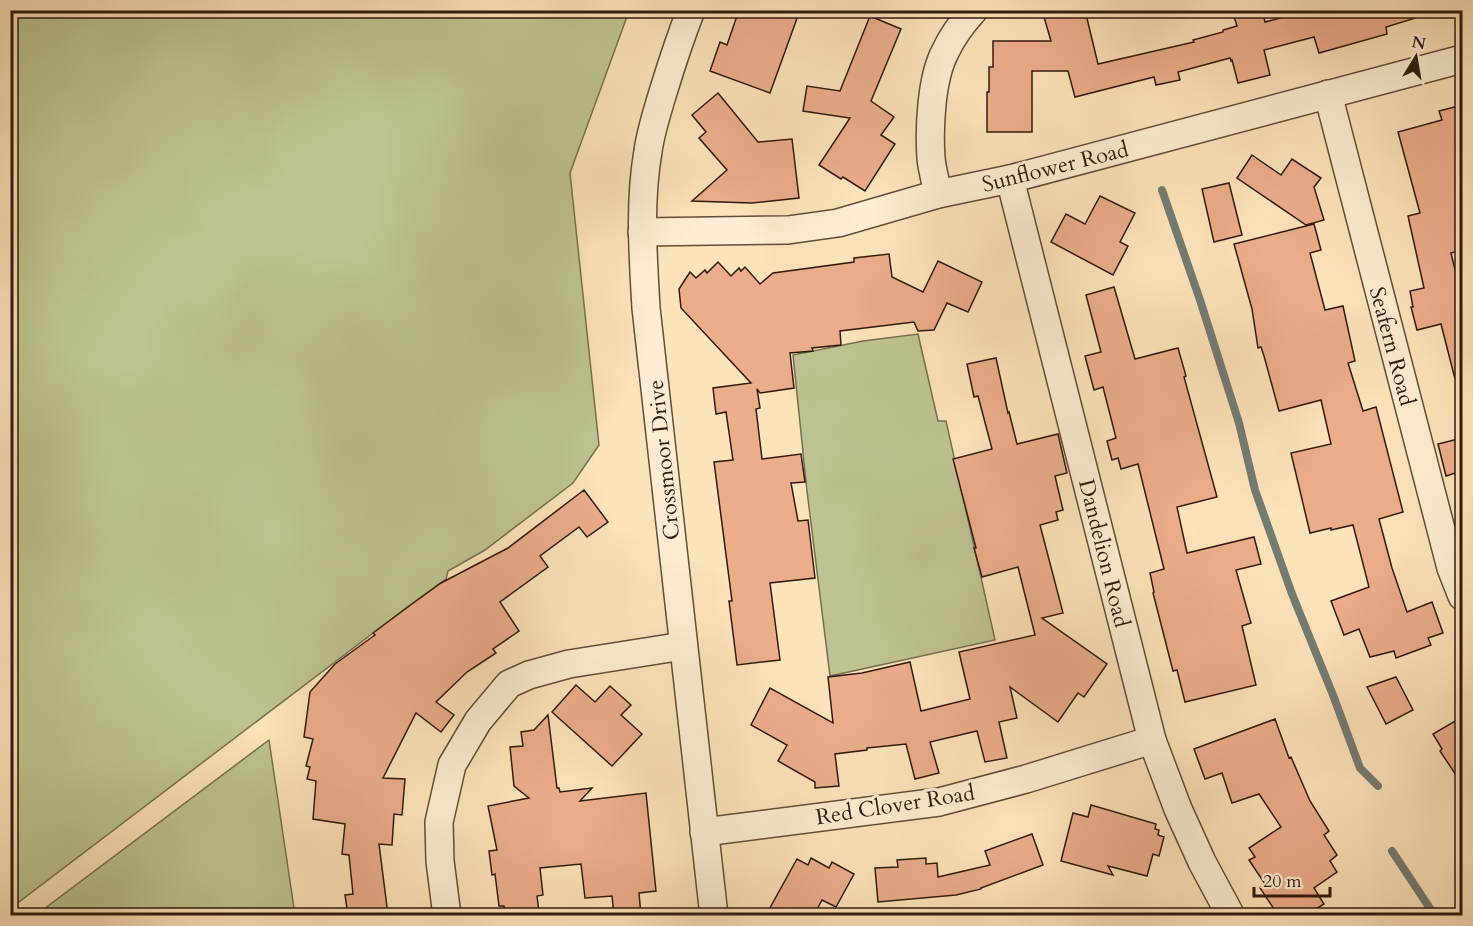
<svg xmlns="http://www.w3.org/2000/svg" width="1473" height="926" font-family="Cardo,serif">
  <rect width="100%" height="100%" fill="#fde3ba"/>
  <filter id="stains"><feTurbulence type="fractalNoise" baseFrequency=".00333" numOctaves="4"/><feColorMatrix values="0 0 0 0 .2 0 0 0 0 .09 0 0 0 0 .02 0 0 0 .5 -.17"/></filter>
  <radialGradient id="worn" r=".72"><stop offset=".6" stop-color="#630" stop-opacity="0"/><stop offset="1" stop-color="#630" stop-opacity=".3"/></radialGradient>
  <g fill="#bdc491" stroke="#766f50" stroke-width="1.5">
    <path d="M 11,11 L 629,11 L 570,173 L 599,445 L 573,483 L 485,550 L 448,571 L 446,579 L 406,608 L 11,908 Z"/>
    <path d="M 918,334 L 938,421 L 946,421 L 995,640 L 830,676 L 807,491 L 793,355 L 863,341 Z"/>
    <path d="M 269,740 L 295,915 L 36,915 Z"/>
  </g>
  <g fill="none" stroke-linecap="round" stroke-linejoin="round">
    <g stroke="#747b74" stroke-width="8">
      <path d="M 1162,190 L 1200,300 L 1239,423 L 1255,490 L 1292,594 L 1333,695 L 1360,768 L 1378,786"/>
      <path d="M 1392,851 L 1435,916"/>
    </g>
  </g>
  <g fill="#ecad8b" stroke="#301a0e" stroke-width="1.5">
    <path d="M 739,10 L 800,10 L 770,93 L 710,71 L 720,42 L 727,45 Z"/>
    <path d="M 1042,10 L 1085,10 L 1098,64 L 1194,42 L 1193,40 L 1223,32 L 1223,30 L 1237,26 L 1232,10 L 1262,10 L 1265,22 L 1310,10 L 1422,10 L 1422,16 L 1386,27 L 1387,34 L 1319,53 L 1314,37 L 1264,50 L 1270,75 L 1238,83 L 1232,60 L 1231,61 L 1230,58 L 1178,72 L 1180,80 L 1156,85 L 1154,77 L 1075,97 L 1068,71 L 1032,71 L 1032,132 L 987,132 L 987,92 L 989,92 L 989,67 L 993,67 L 993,41 L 1051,41 Z"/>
    <path d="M 870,16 L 901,29 L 871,101 L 894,117 L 881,135 L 895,144 L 865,191 L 843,177 L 841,179 L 819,165 L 850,118 L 803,111 L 807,86 L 840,91 Z"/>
    <path d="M 718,93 L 758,142 L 792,139 L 799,198 L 752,203 L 692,201 L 727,170 L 699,138 L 706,132 L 692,115 Z"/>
    <path d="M 1462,105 L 1462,250 L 1451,253 L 1462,299 L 1462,378 L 1455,379 L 1441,324 L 1417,330 L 1411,307 L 1413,307 L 1410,291 L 1424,288 L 1408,216 L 1420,213 L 1398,132 L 1442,120 L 1439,111 Z"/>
    <path d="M 1252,155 L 1281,175 L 1292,159 L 1321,178 L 1314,187 L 1324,220 L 1306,225 L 1237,178 Z"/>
    <path d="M 1229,183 L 1242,235 L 1214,242 L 1202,189 Z"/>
    <path d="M 1100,196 L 1135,213 L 1120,242 L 1128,246 L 1113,275 L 1051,242 L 1066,214 L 1085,224 Z"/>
    <path d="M 1314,224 L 1321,250 L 1310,253 L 1325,310 L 1343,306 L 1355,361 L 1348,363 L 1363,411 L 1376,407 L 1403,512 L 1379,519 L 1392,568 L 1407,612 L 1432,602 L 1443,633 L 1428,638 L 1431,645 L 1396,658 L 1394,651 L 1370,657 L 1359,629 L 1344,635 L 1331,601 L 1369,587 L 1353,525 L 1331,530 L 1331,528 L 1310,533 L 1291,453 L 1331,444 L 1321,400 L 1279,411 L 1264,356 L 1261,347 L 1258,348 L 1252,309 L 1234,244 Z"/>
    <path d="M 889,254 L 892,277 L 923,292 L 938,261 L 982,282 L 968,312 L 947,303 L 934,330 L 918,331 L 914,322 L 840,331 L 841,345 L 812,348 L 813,351 L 790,353 L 794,388 L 760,393 L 757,389 L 760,408 L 756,409 L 762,459 L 801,454 L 805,482 L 791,483 L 798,521 L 808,520 L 815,578 L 770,583 L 780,660 L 737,665 L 729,601 L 732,601 L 714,462 L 733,460 L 726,412 L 716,414 L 713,388 L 751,383 L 681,308 L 679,289 L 690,272 L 696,278 L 705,270 L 707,273 L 718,262 L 731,276 L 739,268 L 741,271 L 745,267 L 760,284 L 773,273 L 854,262 L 854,258 Z"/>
    <path d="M 1114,287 L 1135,359 L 1178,348 L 1186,376 L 1184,377 L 1217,497 L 1177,507 L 1187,553 L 1254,537 L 1261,564 L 1236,570 L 1251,623 L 1242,626 L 1256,685 L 1185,702 L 1177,670 L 1173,671 L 1153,593 L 1154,592 L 1150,573 L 1164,569 L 1138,464 L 1121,469 L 1118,458 L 1112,460 L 1107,441 L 1116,438 L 1103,387 L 1094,390 L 1085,356 L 1101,352 L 1086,295 Z"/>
    <path d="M 996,358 L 1008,413 L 1009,412 L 1017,444 L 1058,434 L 1067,473 L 1055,476 L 1063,510 L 1056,512 L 1058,520 L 1040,525 L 1063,613 L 1042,618 L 1107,664 L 1084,697 L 1078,693 L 1058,722 L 1010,687 L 1017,718 L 999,722 L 1007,758 L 985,762 L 977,731 L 930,742 L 939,773 L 915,779 L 906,744 L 867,748 L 867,750 L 835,754 L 839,786 L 815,788 L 815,782 L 778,761 L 787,745 L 751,725 L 770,688 L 833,723 L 828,677 L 862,673 L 910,662 L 921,711 L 970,699 L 959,652 L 1035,635 L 1018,567 L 982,577 L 974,548 L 976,548 L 953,459 L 992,449 L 978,396 L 974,397 L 967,364 Z"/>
    <path d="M 1462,438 L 1462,471 L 1446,476 L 1438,444 Z"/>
    <path d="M 584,490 L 608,522 L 587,537 L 579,527 L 540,556 L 548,567 L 500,602 L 519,631 L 493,649 L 496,653 L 467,672 L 436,702 L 454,715 L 441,732 L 416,713 L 383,778 L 405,779 L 402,815 L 394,814 L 392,845 L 379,844 L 388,915 L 348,915 L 345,895 L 353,894 L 349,855 L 342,854 L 345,824 L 313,819 L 316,781 L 307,779 L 310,767 L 306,766 L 313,739 L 304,737 L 310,692 L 335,664 L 375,635 L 373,633 L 412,604 L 441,583 L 508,548 Z"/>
    <path d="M 1396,677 L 1413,710 L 1386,724 L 1367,687 Z"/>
    <path d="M 576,685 L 595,702 L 610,686 L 631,705 L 621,715 L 642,734 L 612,766 L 552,712 Z"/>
    <path d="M 548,715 L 557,788 L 559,788 L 560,792 L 592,788 L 580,801 L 646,793 L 656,891 L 639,893 L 641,915 L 614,915 L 612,896 L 585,898 L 581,864 L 540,868 L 543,895 L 537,896 L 539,912 L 505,915 L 504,906 L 499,906 L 495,874 L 492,875 L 489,851 L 497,850 L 488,806 L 529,798 L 514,786 L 510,747 L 523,746 L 521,732 L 534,730 Z"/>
    <path d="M 1462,717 L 1462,784 L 1440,751 L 1442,749 L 1433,734 Z"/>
    <path d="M 1275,719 L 1289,758 L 1291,757 L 1310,801 L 1329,831 L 1324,835 L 1337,855 L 1330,861 L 1337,872 L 1314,888 L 1324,904 L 1306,915 L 1278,915 L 1260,888 L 1265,884 L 1249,860 L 1255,857 L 1249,848 L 1281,827 L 1259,794 L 1232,803 L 1222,773 L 1205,779 L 1194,749 Z"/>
    <path d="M 1091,805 L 1156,824 L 1155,829 L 1159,830 L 1158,835 L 1164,837 L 1159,856 L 1153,854 L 1147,876 L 1108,866 L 1113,875 L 1061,861 L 1073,813 L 1088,817 Z"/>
    <path d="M 1032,834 L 1043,865 L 981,888 L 981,889 L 956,895 L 878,902 L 875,868 L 898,867 L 897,860 L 926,858 L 926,864 L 937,863 L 938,877 L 990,865 L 985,851 Z"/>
    <path d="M 811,858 L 829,868 L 832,862 L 854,874 L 836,907 L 822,900 L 814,915 L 766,915 L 797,859 L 808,865 Z"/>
  </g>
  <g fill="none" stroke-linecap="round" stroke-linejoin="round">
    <g stroke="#634c39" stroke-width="30">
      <g id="minor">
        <path d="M 691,10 C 681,36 672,63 664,89 C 658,109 651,130 648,151 C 639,204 643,255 646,308 L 714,916"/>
        <path d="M 1328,94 L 1451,568 L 1462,596"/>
        <path d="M 1010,179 L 1152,740 L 1178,809 L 1202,862 L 1231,916"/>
        <path d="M 938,194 C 936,182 932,170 931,158 C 929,128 931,79 945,52 C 952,37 962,23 974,10"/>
        <path d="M 642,232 L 788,230 L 838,223 L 938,194 L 1010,179 L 1462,59"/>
        <path d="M 704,832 L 939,802 L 1026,779 L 1152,740"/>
        <path d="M 447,916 L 440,861 L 439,822 L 452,765 L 478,721 L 509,684 L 529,675 L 569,664 L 683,646"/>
      </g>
    </g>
    <use href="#minor" stroke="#feedd2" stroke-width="27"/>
  </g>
  <g text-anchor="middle" stroke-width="6" stroke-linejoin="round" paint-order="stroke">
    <g font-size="22" fill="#301a0e" stroke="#feedd2">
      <text transform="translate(1055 166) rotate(-14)" y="8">Sunflower Road</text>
      <text transform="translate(1393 346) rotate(75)" y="8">Seafern Road</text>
      <text transform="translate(663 460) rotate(-96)" y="8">Crossmoor Drive</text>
      <text transform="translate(1105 553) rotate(76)" y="8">Dandelion Road</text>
      <text transform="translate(895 804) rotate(-9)" y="8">Red Clover Road</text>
    </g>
  </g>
  <rect width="1473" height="926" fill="none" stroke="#fde3ba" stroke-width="36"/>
  <rect x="12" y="12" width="1449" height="902" fill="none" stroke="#301a0e" stroke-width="3"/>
  <rect x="18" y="18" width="1437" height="890" fill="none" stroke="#301a0e" stroke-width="1.5"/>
  <g transform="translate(1416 57) rotate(11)" stroke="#feedd2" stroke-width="4.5" paint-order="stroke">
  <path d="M0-4.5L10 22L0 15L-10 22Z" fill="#301a0e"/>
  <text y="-9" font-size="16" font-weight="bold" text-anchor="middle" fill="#301a0e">N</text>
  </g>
  <path d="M1254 887v9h76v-9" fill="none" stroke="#301a0e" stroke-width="3"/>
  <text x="1263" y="887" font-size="18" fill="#301a0e" stroke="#feedd2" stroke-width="4.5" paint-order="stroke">20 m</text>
  <rect width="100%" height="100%" filter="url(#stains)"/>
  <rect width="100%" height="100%" fill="url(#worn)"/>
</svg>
